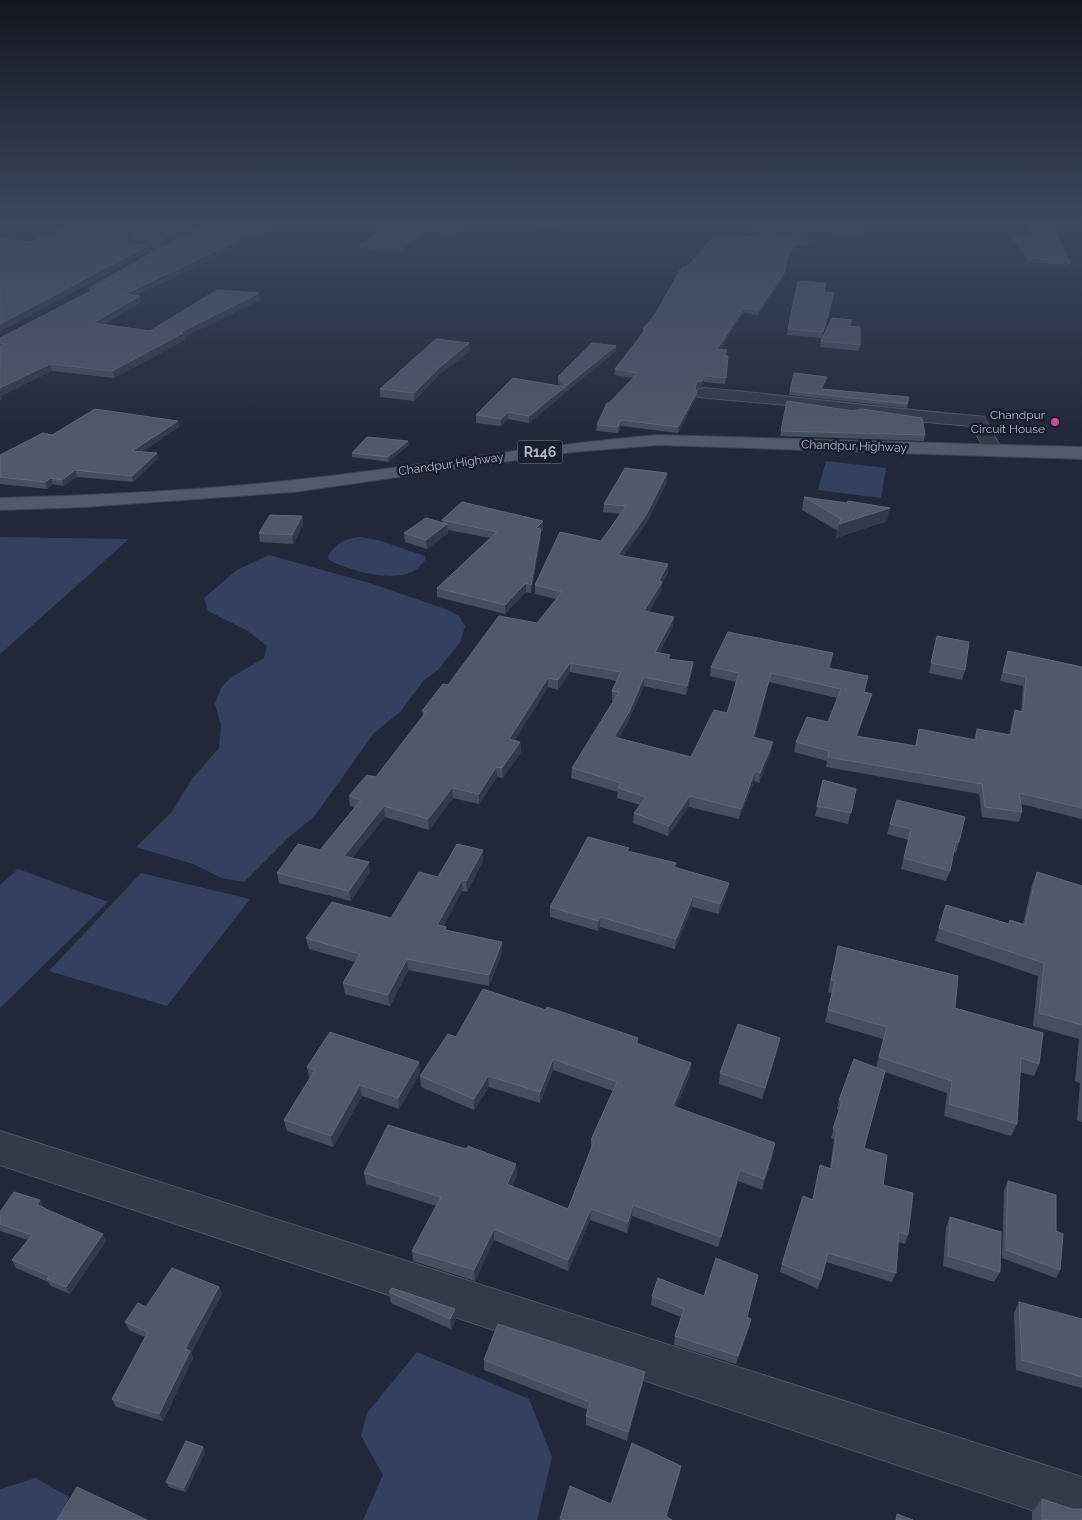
<svg xmlns="http://www.w3.org/2000/svg" width="1082" height="1520" font-family="Raleway,sans-serif">
  <rect width="100%" height="100%" fill="#212839"/>
  <g fill="#354060">
    <path d="M 826,461 L 886,468 L 881,498 L 818,490 Z"/>
    <path d="M 0,537 L 129,539 L 0,654 Z"/>
    <path d="M 360,537 L 378,540 L 425,556 L 426,559 C 423,563 419,568 415,570 C 395,584 348,570 329,560 L 328,556 C 335,544 346,538 360,537 Z"/>
    <path d="M 269,555 L 373,584 L 448,610 L 459,616 L 465,626 L 461,641 L 438,670 L 424,680 L 400,712 L 374,733 L 314,817 L 290,836 L 244,882 L 222,878 L 193,864 L 136,847 L 171,813 L 192,779 L 219,748 L 221,725 L 215,704 L 221,688 L 230,678 L 264,658 L 267,646 L 248,631 L 208,611 L 204,598 L 237,570 Z"/>
    <path d="M 18,869 L 108,902 L 0,1008 L 0,885 Z"/>
    <path d="M 141,873 L 250,899 L 167,1006 L 49,971 Z"/>
    <path d="M 417,1352 L 529,1399 L 552,1457 L 537,1520 L 363,1520 L 383,1475 L 361,1436 L 367,1413 Z"/>
    <path d="M 36,1478 L 69,1497 L 60,1520 L 0,1520 L 0,1489 Z"/>
  </g>
  <g fill="none" stroke-linecap="round" stroke-linejoin="round">
    <g stroke="#505564" stroke-width="2">
      <g id="minor">
        <path d="M 104,225 L 130,227 L 134,233 L 132,239 L 172,247 L 174,250 L 168,254 L 125,245 L 119,240 L 121,231 Z"/>
        <path d="M 763,225 L 776,225 L 775,227 L 808,241 L 806,244 L 798,244 L 763,230 L 761,228 Z"/>
        <path d="M 786,225 C 801,225 853,221 862,230 L 856,234 L 792,228 Z"/>
        <path d="M 704,388 C 796,396 886,409 978,416 L 984,417 L 1002,450 L 999,454 L 987,454 L 972,426 L 914,421 L 861,413 L 852,415 L 810,407 L 698,397 L 696,393 L 698,389 Z"/>
        <path d="M 0,1131 L 1082,1477 L 1082,1520 L 1062,1520 L 0,1165 Z"/>
      </g>
    </g>
    <g stroke="#3e4353" stroke-width="2">
      <g id="major">
        <path d="M 201,225 L 216,225 L 101,291 L 91,291 L 89,288 Z"/>
        <path d="M 658,435 L 1082,447 L 1082,459 L 658,445 L 573,452 L 294,492 L 85,507 L 0,510 L 0,498 C 98,495 197,491 294,480 C 416,467 536,445 658,435 Z"/>
      </g>
    </g>
    <use href="#minor" fill="#353a49" fill-rule="evenodd"/>
    <use href="#major" fill="#535969" fill-rule="evenodd"/>
  </g>
  <g fill="#454d61">
    <path d="M 127,225 L 198,225 L 164,243 L 134,238 L 133,232 L 134,230 L 130,225 Z"/>
    <path d="M 209,225 L 282,225 L 137,295 L 140,296 L 141,302 L 103,324 L 150,331 L 259,293 L 260,300 L 184,337 L 185,340 L 114,378 L 52,371 L 1,396 L 2,399 L 0,400 L 0,343 L 172,249 Z"/>
    <path d="M 389,225 L 463,225 L 454,234 L 428,232 L 401,252 L 361,250 L 360,245 Z"/>
    <path d="M 520,225 L 561,225 L 555,229 Z"/>
    <path d="M 787,225 L 807,225 L 806,231 L 802,236 L 786,230 Z"/>
    <path d="M 1028,225 L 1043,225 L 1070,262 L 1069,265 L 1028,262 L 1012,238 L 1012,235 L 1031,236 L 1027,227 Z"/>
    <path d="M 797,241 L 796,245 L 787,259 L 784,276 L 758,315 L 743,313 L 720,349 L 727,350 L 726,356 L 728,356 L 725,384 L 704,382 L 702,386 L 696,388 L 696,398 L 678,433 L 621,426 L 618,433 L 596,431 L 597,425 L 609,403 L 633,378 L 614,375 L 615,369 L 643,332 L 643,329 L 656,313 L 687,267 Z"/>
    <path d="M 825,292 L 833,299 L 822,338 L 787,335 L 788,329 Z"/>
    <path d="M 850,326 L 860,345 L 859,351 L 820,347 L 821,341 Z"/>
    <path d="M 470,351 L 440,374 L 414,401 L 380,397 L 380,389 Z"/>
    <path d="M 616,351 L 566,392 L 565,390 L 564,394 L 529,423 L 508,419 L 501,426 L 476,423 L 476,415 L 561,386 L 558,383 L 558,377 Z"/>
    <path d="M 826,381 L 822,389 L 909,397 L 907,408 L 789,395 L 790,391 Z"/>
    <path d="M 178,421 L 179,427 L 142,452 L 157,453 L 158,459 L 133,482 L 77,477 L 64,486 L 53,484 L 47,489 L 0,484 L 0,455 L 52,435 Z"/>
    <path d="M 781,431 L 925,435 L 924,441 L 780,436 Z"/>
    <path d="M 409,445 L 388,462 L 352,457 L 352,453 Z"/>
    <path d="M 667,482 L 646,524 L 623,556 L 668,573 L 662,584 L 661,591 L 649,612 L 673,626 L 659,653 L 670,659 L 693,662 L 692,672 L 686,695 L 644,686 L 628,722 L 619,738 L 691,757 L 727,713 L 736,682 L 710,676 L 711,667 L 833,653 L 830,668 L 864,692 L 869,703 L 857,736 L 915,746 L 919,729 L 974,740 L 977,729 L 1009,735 L 1012,720 L 1015,710 L 1021,712 L 1023,686 L 1000,681 L 1008,651 L 1082,667 L 1082,819 L 1021,804 L 1022,812 L 1019,822 L 982,817 L 979,794 L 826,767 L 827,761 L 794,752 L 796,742 L 828,722 L 837,698 L 769,682 L 755,737 L 771,752 L 759,783 L 754,781 L 739,819 L 689,807 L 668,836 L 633,823 L 634,813 L 640,805 L 617,798 L 618,792 L 571,778 L 572,768 L 614,701 L 612,701 L 612,691 L 617,681 L 570,672 L 558,690 L 548,687 L 515,740 L 520,742 L 521,752 L 503,778 L 497,777 L 479,804 L 453,798 L 429,830 L 385,817 L 352,858 L 370,872 L 351,901 L 279,883 L 277,873 L 320,850 L 355,807 L 350,806 L 349,796 L 376,777 L 423,716 L 422,711 L 448,685 L 537,623 L 556,599 L 535,594 L 535,585 L 601,541 L 620,514 L 603,512 L 604,504 Z"/>
    <path d="M 804,497 L 887,521 L 836,538 L 838,531 L 802,510 Z"/>
    <path d="M 302,516 L 303,525 L 293,544 L 260,542 L 259,533 Z"/>
    <path d="M 442,520 L 543,530 L 541,531 L 541,537 L 531,593 L 526,592 L 505,614 L 437,597 L 437,588 L 490,538 L 448,530 L 448,533 L 427,549 L 405,542 L 404,533 L 443,523 Z"/>
    <path d="M 937,636 L 965,670 L 962,680 L 929,673 Z"/>
    <path d="M 856,789 L 848,824 L 815,816 L 817,806 Z"/>
    <path d="M 890,824 L 959,842 L 956,853 L 954,852 L 950,871 L 946,881 L 901,869 L 908,840 L 887,834 Z"/>
    <path d="M 483,850 L 483,861 L 467,892 L 462,891 L 443,927 L 446,930 L 502,942 L 502,953 L 489,986 L 408,970 L 390,1006 L 345,994 L 343,983 L 355,962 L 309,949 L 306,938 L 391,918 L 438,877 Z"/>
    <path d="M 628,851 L 675,868 L 729,883 L 727,893 L 719,914 L 692,907 L 675,949 L 600,927 L 598,931 L 550,917 L 550,907 Z"/>
    <path d="M 1037,872 L 1082,886 L 1082,1122 L 1077,1120 L 1080,1083 L 1075,1081 L 1079,1039 L 1033,1026 L 1038,976 L 935,941 L 946,905 L 1008,924 L 1010,920 L 1023,924 L 1032,885 Z"/>
    <path d="M 838,946 L 955,1008 L 1039,1064 L 1034,1076 L 1020,1072 L 1017,1124 L 1011,1136 L 944,1116 L 947,1093 L 885,1072 L 864,1148 L 883,1185 L 908,1235 L 905,1244 L 898,1242 L 896,1273 L 892,1282 L 826,1262 L 818,1289 L 780,1272 L 782,1264 L 812,1200 L 820,1165 L 830,1168 L 834,1139 L 831,1138 L 839,1110 L 837,1109 L 839,1100 L 876,1068 L 883,1039 L 825,1022 L 832,993 L 828,992 Z"/>
    <path d="M 546,1010 L 638,1038 L 638,1044 L 690,1074 L 676,1107 L 773,1154 L 762,1190 L 738,1181 L 718,1247 L 632,1216 L 627,1233 L 590,1220 L 568,1271 L 494,1240 L 475,1281 L 413,1261 L 412,1251 L 436,1206 L 366,1184 L 364,1173 L 516,1164 L 517,1175 L 512,1186 L 568,1209 L 591,1150 L 591,1140 L 613,1091 L 553,1070 L 540,1103 L 489,1087 L 474,1110 L 421,1087 L 420,1076 L 456,1037 Z"/>
    <path d="M 780,1038 L 778,1049 L 762,1099 L 719,1084 L 720,1073 Z"/>
    <path d="M 419,1062 L 420,1073 L 399,1109 L 362,1096 L 333,1147 L 287,1131 L 284,1120 L 310,1078 L 309,1077 L 307,1067 Z"/>
    <path d="M 1008,1181 L 1056,1231 L 1060,1270 L 1056,1278 L 1002,1258 L 1004,1190 Z"/>
    <path d="M 40,1200 L 44,1208 L 106,1241 L 70,1294 L 51,1286 L 48,1282 L 16,1268 L 12,1260 L 28,1240 L 0,1231 L 0,1212 Z"/>
    <path d="M 950,1217 L 1000,1272 L 994,1282 L 943,1266 L 946,1227 Z"/>
    <path d="M 219,1287 L 222,1294 L 191,1353 L 193,1358 L 163,1421 L 116,1407 L 112,1399 L 145,1337 L 129,1330 L 125,1322 L 146,1307 Z"/>
    <path d="M 389,1292 L 456,1319 L 451,1329 L 391,1303 Z"/>
    <path d="M 652,1296 L 747,1317 L 749,1328 L 736,1364 L 674,1345 L 675,1336 L 681,1317 L 651,1305 Z"/>
    <path d="M 1019,1302 L 1082,1319 L 1082,1388 L 1016,1370 L 1014,1313 Z"/>
    <path d="M 484,1360 L 643,1382 L 627,1441 L 586,1425 L 586,1416 L 588,1410 L 484,1370 Z"/>
    <path d="M 205,1452 L 186,1492 L 169,1487 L 166,1482 Z"/>
    <path d="M 1042,1499 L 1072,1509 L 1082,1520 L 1032,1520 L 1032,1512 Z"/>
  </g>
  <g fill="#32394c">
    <path d="M 187,225 L 198,225 L 164,243 L 163,238 Z"/>
    <path d="M 270,225 L 282,225 L 126,301 L 125,294 Z"/>
    <path d="M 458,225 L 463,225 L 454,234 L 454,229 Z"/>
    <path d="M 555,225 L 561,225 L 555,229 Z"/>
    <path d="M 807,225 L 806,231 L 802,236 L 803,230 Z"/>
    <path d="M 118,227 L 119,232 L 118,241 L 117,236 Z"/>
    <path d="M 428,228 L 428,232 L 401,252 L 401,248 Z"/>
    <path d="M 797,241 L 796,245 L 787,259 L 784,276 L 758,315 L 759,310 L 788,254 Z"/>
    <path d="M 147,246 L 148,252 L 0,332 L 0,324 Z"/>
    <path d="M 259,293 L 260,300 L 184,337 L 185,340 L 114,378 L 112,371 L 179,333 Z"/>
    <path d="M 834,293 L 833,299 L 822,338 L 823,332 Z"/>
    <path d="M 140,296 L 141,302 L 95,330 L 93,323 Z"/>
    <path d="M 744,308 L 743,313 L 717,354 L 717,349 Z"/>
    <path d="M 469,343 L 470,351 L 440,374 L 414,401 L 414,393 L 440,367 Z"/>
    <path d="M 616,346 L 616,351 L 566,392 L 566,386 Z"/>
    <path d="M 50,364 L 52,371 L 1,396 L 2,399 L 0,400 L 0,388 Z"/>
    <path d="M 704,376 L 704,382 L 702,386 L 696,388 L 694,394 L 695,388 L 697,382 Z"/>
    <path d="M 827,377 L 826,381 L 821,393 L 821,389 Z"/>
    <path d="M 565,387 L 564,394 L 529,423 L 529,416 Z"/>
    <path d="M 697,392 L 696,398 L 678,433 L 678,427 Z"/>
    <path d="M 508,412 L 508,419 L 501,426 L 501,419 Z"/>
    <path d="M 621,420 L 621,426 L 618,433 L 618,427 Z"/>
    <path d="M 178,421 L 179,427 L 133,458 L 132,451 Z"/>
    <path d="M 408,441 L 409,445 L 388,462 L 388,457 Z"/>
    <path d="M 157,453 L 158,459 L 133,482 L 132,476 Z"/>
    <path d="M 75,470 L 77,477 L 64,486 L 62,480 Z"/>
    <path d="M 667,473 L 667,482 L 646,524 L 617,564 L 618,555 Z"/>
    <path d="M 51,478 L 53,484 L 47,489 L 45,482 Z"/>
    <path d="M 890,508 L 887,521 L 836,538 L 839,524 Z"/>
    <path d="M 302,516 L 303,525 L 293,544 L 292,535 Z"/>
    <path d="M 543,521 L 543,530 L 541,531 L 541,537 L 531,593 L 531,585 L 536,528 Z"/>
    <path d="M 447,524 L 448,533 L 427,549 L 426,540 Z"/>
    <path d="M 668,564 L 668,573 L 662,584 L 661,591 L 644,620 L 644,611 L 659,581 Z"/>
    <path d="M 526,583 L 526,592 L 505,614 L 505,605 Z"/>
    <path d="M 674,617 L 673,626 L 654,661 L 655,652 Z"/>
    <path d="M 693,662 L 692,672 L 686,695 L 687,686 Z"/>
    <path d="M 570,663 L 570,672 L 558,690 L 558,680 Z"/>
    <path d="M 771,673 L 769,682 L 752,747 L 753,737 Z"/>
    <path d="M 644,677 L 644,686 L 628,722 L 614,747 L 614,737 Z"/>
    <path d="M 548,678 L 548,687 L 509,749 L 509,739 Z"/>
    <path d="M 872,694 L 869,703 L 854,745 L 856,736 Z"/>
    <path d="M 520,742 L 521,752 L 503,778 L 502,768 Z"/>
    <path d="M 773,742 L 771,752 L 759,783 L 760,773 Z"/>
    <path d="M 496,767 L 497,777 L 479,804 L 479,794 Z"/>
    <path d="M 755,771 L 754,781 L 739,819 L 741,809 Z"/>
    <path d="M 452,788 L 453,798 L 429,830 L 428,819 Z"/>
    <path d="M 690,796 L 689,807 L 668,836 L 669,826 Z"/>
    <path d="M 384,806 L 385,817 L 346,866 L 344,856 Z"/>
    <path d="M 483,850 L 483,861 L 467,892 L 466,881 Z"/>
    <path d="M 369,862 L 370,872 L 351,901 L 349,891 Z"/>
    <path d="M 462,880 L 462,891 L 438,936 L 437,925 Z"/>
    <path d="M 729,883 L 727,893 L 719,914 L 720,904 Z"/>
    <path d="M 693,896 L 692,907 L 675,949 L 676,939 Z"/>
    <path d="M 600,917 L 600,927 L 598,931 L 598,921 Z"/>
    <path d="M 502,942 L 502,953 L 489,986 L 489,975 Z"/>
    <path d="M 407,959 L 408,970 L 390,1006 L 388,995 Z"/>
    <path d="M 780,1038 L 778,1049 L 762,1099 L 765,1088 Z"/>
    <path d="M 553,1059 L 553,1070 L 540,1103 L 540,1092 Z"/>
    <path d="M 419,1062 L 420,1073 L 399,1109 L 398,1098 Z"/>
    <path d="M 691,1063 L 690,1074 L 672,1117 L 673,1106 Z"/>
    <path d="M 488,1076 L 489,1087 L 474,1110 L 474,1099 Z"/>
    <path d="M 360,1085 L 362,1096 L 333,1147 L 331,1136 Z"/>
    <path d="M 775,1143 L 773,1154 L 762,1190 L 764,1179 Z"/>
    <path d="M 516,1164 L 517,1175 L 507,1195 L 507,1184 Z"/>
    <path d="M 740,1170 L 738,1181 L 718,1247 L 721,1237 Z"/>
    <path d="M 40,1200 L 44,1208 L 37,1205 Z"/>
    <path d="M 633,1205 L 632,1216 L 627,1233 L 628,1222 Z"/>
    <path d="M 591,1209 L 590,1220 L 568,1271 L 568,1260 Z"/>
    <path d="M 494,1229 L 494,1240 L 475,1281 L 474,1270 Z"/>
    <path d="M 103,1234 L 106,1241 L 70,1294 L 66,1287 Z"/>
    <path d="M 219,1287 L 222,1294 L 191,1353 L 193,1358 L 163,1421 L 159,1414 L 185,1349 Z"/>
    <path d="M 455,1309 L 456,1319 L 451,1329 L 450,1319 Z"/>
    <path d="M 751,1319 L 749,1328 L 736,1364 L 738,1356 Z"/>
    <path d="M 645,1372 L 643,1382 L 627,1441 L 628,1432 Z"/>
    <path d="M 203,1447 L 205,1452 L 186,1492 L 184,1488 Z"/>
    <path d="M 681,1466 L 680,1473 L 666,1520 L 666,1516 Z"/>
  </g>
  <g fill="#51586c" stroke="#60677a">
    <path d="M 72,225 L 113,225 L 118,227 L 117,236 L 123,241 L 147,246 L 0,324 L 0,239 L 31,242 Z"/>
    <path d="M 133,225 L 187,225 L 163,238 L 133,232 L 134,226 Z"/>
    <path d="M 209,225 L 270,225 L 125,294 L 140,296 L 93,323 L 150,331 L 217,290 L 259,293 L 179,333 L 183,333 L 112,371 L 50,364 L 0,388 L 0,347 L 5,344 L 0,343 L 0,338 L 172,249 Z"/>
    <path d="M 389,225 L 458,225 L 454,229 L 428,228 L 401,248 L 360,245 Z"/>
    <path d="M 790,225 L 807,225 L 803,230 Z"/>
    <path d="M 1028,225 L 1047,225 L 1055,231 L 1070,262 L 1029,258 L 1012,235 L 1033,236 Z"/>
    <path d="M 758,229 L 770,230 L 797,241 L 788,254 L 785,271 L 759,310 L 744,308 L 717,349 L 727,350 L 723,356 L 728,356 L 726,378 L 704,376 L 702,381 L 697,382 L 695,388 L 697,392 L 678,427 L 621,420 L 618,427 L 597,425 L 607,403 L 609,403 L 638,373 L 615,369 L 645,330 L 643,329 L 656,313 L 682,267 L 687,267 L 716,234 L 751,237 Z"/>
    <path d="M 798,281 L 826,283 L 824,292 L 834,293 L 823,332 L 788,329 Z"/>
    <path d="M 832,318 L 852,320 L 849,326 L 860,327 L 860,345 L 821,341 Z"/>
    <path d="M 436,339 L 469,343 L 440,367 L 414,393 L 380,389 Z"/>
    <path d="M 592,343 L 616,346 L 566,386 L 558,377 Z"/>
    <path d="M 794,373 L 827,377 L 821,389 L 909,397 L 907,404 L 790,391 Z"/>
    <path d="M 513,378 L 565,387 L 529,416 L 508,412 L 501,419 L 476,415 Z"/>
    <path d="M 787,401 L 853,411 L 862,409 L 922,418 L 925,435 L 781,431 Z"/>
    <path d="M 95,409 L 178,421 L 132,451 L 157,453 L 132,476 L 75,470 L 62,480 L 51,478 L 45,482 L 0,477 L 0,455 L 43,433 L 52,435 Z"/>
    <path d="M 367,437 L 408,441 L 388,457 L 352,453 Z"/>
    <path d="M 625,468 L 667,473 L 646,515 L 618,555 L 668,564 L 659,581 L 662,582 L 644,611 L 674,617 L 655,652 L 670,655 L 668,659 L 693,662 L 687,686 L 644,677 L 629,712 L 614,737 L 691,757 L 714,710 L 727,713 L 739,673 L 711,667 L 728,632 L 833,653 L 828,668 L 868,676 L 864,692 L 872,694 L 856,736 L 916,746 L 919,729 L 976,740 L 977,729 L 1011,735 L 1015,710 L 1023,712 L 1026,677 L 1003,672 L 1008,651 L 1082,667 L 1082,808 L 1019,793 L 1022,812 L 985,807 L 982,784 L 828,757 L 829,751 L 796,742 L 807,717 L 828,722 L 841,689 L 771,673 L 753,737 L 773,742 L 760,773 L 755,771 L 741,809 L 690,796 L 669,826 L 634,813 L 646,797 L 618,788 L 621,783 L 572,768 L 619,692 L 612,691 L 621,672 L 570,663 L 558,680 L 548,678 L 509,739 L 520,742 L 502,768 L 496,767 L 479,794 L 452,788 L 428,819 L 384,806 L 344,856 L 369,862 L 349,891 L 277,873 L 298,844 L 320,850 L 361,800 L 349,796 L 367,775 L 376,777 L 426,712 L 422,711 L 443,684 L 448,685 L 499,616 L 537,623 L 562,592 L 535,585 L 560,532 L 601,541 L 626,506 L 604,504 Z"/>
    <path d="M 804,497 L 847,503 L 848,501 L 890,508 L 839,524 L 841,519 Z"/>
    <path d="M 462,502 L 543,521 L 536,528 L 541,529 L 531,585 L 526,583 L 505,605 L 437,588 L 497,532 L 442,520 Z"/>
    <path d="M 270,515 L 302,516 L 292,535 L 259,533 Z"/>
    <path d="M 426,518 L 447,524 L 426,540 L 404,533 Z"/>
    <path d="M 937,636 L 969,642 L 965,670 L 931,663 Z"/>
    <path d="M 823,780 L 856,789 L 851,813 L 817,806 Z"/>
    <path d="M 897,800 L 965,817 L 959,842 L 956,841 L 950,871 L 904,858 L 911,829 L 890,824 Z"/>
    <path d="M 588,837 L 629,848 L 627,851 L 676,863 L 674,867 L 729,883 L 720,904 L 693,896 L 676,939 L 600,917 L 598,921 L 550,907 Z"/>
    <path d="M 457,844 L 483,850 L 466,881 L 462,880 L 437,925 L 446,927 L 445,930 L 502,942 L 489,975 L 407,959 L 388,995 L 343,983 L 360,954 L 306,938 L 332,902 L 391,918 L 419,872 L 438,877 Z"/>
    <path d="M 1037,872 L 1082,886 L 1082,1025 L 1039,1013 L 1044,963 L 939,928 L 946,905 L 1009,924 L 1010,920 L 1025,925 Z"/>
    <path d="M 838,946 L 958,976 L 955,1008 L 1043,1033 L 1039,1064 L 1021,1058 L 1017,1124 L 949,1104 L 952,1081 L 879,1057 L 887,1027 L 828,1010 L 835,981 L 831,980 Z"/>
    <path d="M 483,989 L 546,1010 L 547,1007 L 638,1038 L 636,1043 L 691,1063 L 673,1106 L 775,1143 L 764,1179 L 740,1170 L 721,1237 L 633,1205 L 628,1222 L 591,1209 L 568,1260 L 494,1229 L 474,1270 L 412,1251 L 441,1197 L 364,1173 L 388,1125 L 466,1149 L 468,1146 L 516,1164 L 507,1184 L 568,1209 L 594,1141 L 591,1140 L 617,1082 L 553,1059 L 540,1092 L 488,1076 L 474,1099 L 420,1076 L 448,1034 L 456,1037 Z"/>
    <path d="M 738,1024 L 780,1038 L 765,1088 L 720,1073 Z"/>
    <path d="M 330,1032 L 419,1062 L 398,1098 L 360,1085 L 331,1136 L 284,1120 L 315,1070 L 307,1067 Z"/>
    <path d="M 854,1059 L 885,1071 L 864,1148 L 887,1155 L 883,1185 L 913,1193 L 908,1235 L 899,1232 L 896,1273 L 828,1253 L 821,1280 L 782,1264 L 803,1196 L 813,1200 L 820,1165 L 831,1169 L 837,1130 L 833,1129 L 842,1101 L 839,1100 Z"/>
    <path d="M 1008,1181 L 1056,1195 L 1056,1231 L 1063,1234 L 1060,1270 L 1006,1250 Z"/>
    <path d="M 14,1192 L 40,1200 L 37,1205 L 103,1234 L 66,1287 L 47,1279 L 49,1276 L 12,1260 L 32,1235 L 0,1224 L 0,1212 Z"/>
    <path d="M 950,1217 L 1001,1232 L 1000,1272 L 948,1256 Z"/>
    <path d="M 716,1258 L 758,1275 L 747,1317 L 751,1319 L 738,1356 L 675,1336 L 684,1309 L 652,1296 L 658,1278 L 704,1296 Z"/>
    <path d="M 172,1268 L 219,1287 L 185,1349 L 190,1351 L 159,1414 L 112,1399 L 148,1332 L 125,1322 L 138,1303 L 146,1307 Z"/>
    <path d="M 392,1288 L 455,1309 L 450,1319 L 389,1292 Z"/>
    <path d="M 1019,1302 L 1082,1319 L 1082,1377 L 1022,1360 Z"/>
    <path d="M 498,1324 L 645,1372 L 628,1432 L 586,1416 L 590,1402 L 484,1360 Z"/>
    <path d="M 186,1441 L 203,1447 L 184,1488 L 166,1482 Z"/>
    <path d="M 632,1443 L 681,1466 L 666,1516 L 672,1520 L 562,1520 L 560,1519 L 570,1486 L 611,1504 Z"/>
    <path d="M 77,1487 L 147,1520 L 57,1520 Z"/>
    <path d="M 1042,1499 L 1072,1509 L 1082,1509 L 1082,1520 L 1042,1520 Z"/>
    <path d="M 897,1514 L 913,1520 L 896,1520 Z"/>
  </g>
  <linearGradient id="sky" x2="0" y2="1"><stop stop-color="#12161f"/><stop offset="0.51" stop-color="#3d485f"/><stop offset="1" stop-color="#3d485f" stop-opacity="0"/></linearGradient>
  <rect width="1082" height="438" fill="url(#sky)"/>
  <circle fill="#d1479c" stroke="#1a1f2e" stroke-width="2" cx="1055" cy="422" r="5"/>
  <g text-anchor="middle" stroke-width="5" stroke-linejoin="round" paint-order="stroke">
    <g font-size="12" fill="#b0b5c6" stroke="#1a1f2e" text-anchor="end">
      <text x="1045" y="419">Chandpur<tspan x="1045" dy="14">Circuit House</tspan></text>
    </g>
    <g font-size="12" fill="#b0b5c6" stroke="#1a1f2e">
      <text transform="translate(854 446) rotate(2)" y="4">Chandpur Highway</text>
      <text transform="translate(451 464) rotate(-8)" y="4">Chandpur Highway</text>
    </g>
    <rect fill="#1a1f2e" stroke="#838898" stroke-width="1" x="517.5" y="440.5" width="45" height="23" rx="4"/>
    <g font-size="14" font-weight="bold" fill="#b0b5c6">
      <text x="540" y="457">R146</text>
    </g>
  </g>
</svg>
